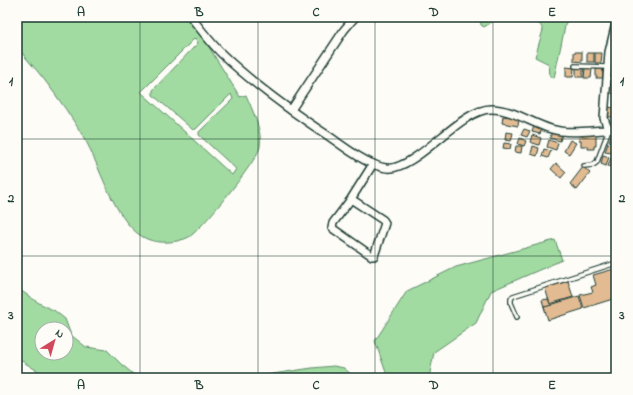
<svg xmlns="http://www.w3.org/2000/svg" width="633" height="395" font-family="'Indie Flower',sans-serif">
  <rect width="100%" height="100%" fill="#fdfcf7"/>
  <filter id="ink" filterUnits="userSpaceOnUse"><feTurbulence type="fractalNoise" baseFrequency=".025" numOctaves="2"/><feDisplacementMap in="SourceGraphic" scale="8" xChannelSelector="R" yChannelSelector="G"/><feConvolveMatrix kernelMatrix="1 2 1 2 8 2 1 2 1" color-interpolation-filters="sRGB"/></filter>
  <g filter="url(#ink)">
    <g fill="#a1dba1" stroke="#608c6a" fill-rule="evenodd">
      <path d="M 17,17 L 186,17 L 207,44 L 240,97 L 246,95 C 252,109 263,132 260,147 C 258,160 200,231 189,237 C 177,243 159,244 147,239 C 117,227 101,170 87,143 C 74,120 59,99 43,78 C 35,68 25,58 18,47 C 15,42 17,24 17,17 ZM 195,38 L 198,43 L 153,90 L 153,95 L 193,130 L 196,129 L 231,94 L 233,99 L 199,132 L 199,135 L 236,169 L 232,175 L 141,92 Z"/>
      <path d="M 480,17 L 500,17 L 484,27 L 481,25 Z"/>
      <path d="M 515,17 L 567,17 L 554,78 L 550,76 L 549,64 L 535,57 L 543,30 L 540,24 L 524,21 Z"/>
      <path d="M 555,240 L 562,260 L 491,291 L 476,323 L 434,352 L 429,378 L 388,378 L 375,341 L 407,291 L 456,267 Z"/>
      <path d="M 17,288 L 39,303 L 55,311 L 65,319 L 71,335 L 86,347 L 107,350 L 121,364 L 138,378 L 49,378 L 17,358 ZM 42,329 L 66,329 L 66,353 L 42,353 Z"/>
      <path d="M 334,366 L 344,368 L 355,378 L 328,378 L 325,377 L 323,378 L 261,378 L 266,375 L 312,368 Z"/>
    </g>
    <g fill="#e2bb92" stroke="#1f3d34">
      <path d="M 574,52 L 582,52 L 582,62 L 574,61 Z"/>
      <rect x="587" y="53" width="7" height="9"/>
      <path d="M 595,53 L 602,53 L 601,63 L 595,63 Z"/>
      <path d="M 613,54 L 616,54 L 616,76 L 611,76 Z"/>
      <path d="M 566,67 L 574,68 L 573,77 L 566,77 Z"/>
      <rect x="576" y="68" width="7" height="9"/>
      <path d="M 585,68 L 592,69 L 591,78 L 584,78 Z"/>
      <rect x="596" y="69" width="7" height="9"/>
      <path d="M 611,85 L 616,85 L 616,94 L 610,93 Z"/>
      <path d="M 607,107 L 616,108 L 616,117 L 606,117 Z"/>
      <path d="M 503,116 L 519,118 L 518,126 L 502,123 Z"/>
      <path d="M 534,126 L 542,128 L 540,134 L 532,132 Z"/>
      <path d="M 524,129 L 530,131 L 527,137 L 521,135 Z"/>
      <path d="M 552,131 L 562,134 L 560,141 L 550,138 Z"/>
      <path d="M 506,132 L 513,133 L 511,141 L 505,140 Z"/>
      <path d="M 612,133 L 616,134 L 614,143 L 609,141 Z"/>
      <path d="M 578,134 L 596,134 L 596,146 L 594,146 L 594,149 L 588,149 L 588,146 L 581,146 L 581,141 L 579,141 Z"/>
      <path d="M 532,135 L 541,138 L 539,145 L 530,142 Z"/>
      <path d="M 520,138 L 526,141 L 524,146 L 518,144 Z"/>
      <path d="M 549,140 L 558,143 L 556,150 L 547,147 Z"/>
      <path d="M 570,140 L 576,143 L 569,154 L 564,151 Z"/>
      <path d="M 504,143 L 511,144 L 510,149 L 503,148 Z"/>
      <path d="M 608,143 L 614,145 L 611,153 L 605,152 Z"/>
      <path d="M 516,146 L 522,146 L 521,153 L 515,152 Z"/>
      <path d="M 533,146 L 539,148 L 537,156 L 531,154 Z"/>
      <path d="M 544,149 L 551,151 L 548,158 L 542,156 Z"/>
      <path d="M 603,155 L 609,157 L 606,166 L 601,164 Z"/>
      <path d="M 611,158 L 616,160 L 614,168 L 608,166 Z"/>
      <path d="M 556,163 L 566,172 L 561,178 L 551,169 Z"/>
      <path d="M 583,167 L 590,173 L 577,190 L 570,184 Z"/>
      <path d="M 614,269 L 616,276 L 616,298 L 584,308 L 580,295 L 593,292 L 591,287 L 596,285 L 593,275 Z"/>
      <path d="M 568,281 L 573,297 L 550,304 L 545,288 Z"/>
      <path d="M 579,296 L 583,309 L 548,320 L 544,307 Z"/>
      <path d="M 548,299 L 550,304 L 551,304 L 552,305 L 544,307 L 542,300 Z"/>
    </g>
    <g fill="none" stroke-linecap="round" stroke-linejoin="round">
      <g stroke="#1f3d34" stroke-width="6">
        <g id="lane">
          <path d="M 575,66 L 607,67"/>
          <path d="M 584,166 L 593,165 L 597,162 L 609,129"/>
          <path d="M 517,317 L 511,303 L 511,299 L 513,296 L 616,263"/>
        </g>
      </g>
      <g stroke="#1f3d34" stroke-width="10">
        <g id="street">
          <path d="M 191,17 C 201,30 211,43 222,54 C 253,84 291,111 327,135 C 342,145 356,157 373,164 C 380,167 389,170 396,167 C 425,159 463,109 491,109 C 512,109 531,123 551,129 C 568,134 587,131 605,130 L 610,128"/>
          <path d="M 616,23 L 609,52 L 604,118 L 607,127 L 616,130"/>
          <path d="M 291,110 L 344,30 L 355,17"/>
          <path d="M 351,199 L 383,220 L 385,223 L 374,256 L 372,256 L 332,228 L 333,223 L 351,199 L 373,164"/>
        </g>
      </g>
      <use href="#lane" stroke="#fdfcf7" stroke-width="3.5"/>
      <use href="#street" stroke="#fdfcf7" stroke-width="7"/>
    </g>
  </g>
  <path fill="none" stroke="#1f3d34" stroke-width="1" stroke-opacity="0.55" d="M 140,17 L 140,378M 258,17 L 258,378M 375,17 L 375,378M 493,17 L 493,378M 17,139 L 616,139M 17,256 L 616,256"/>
  <rect width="633" height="395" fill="none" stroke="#fdfcf7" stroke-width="44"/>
  <g transform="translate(54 341) rotate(37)"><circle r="19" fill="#fdfcf7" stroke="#a4b0a9"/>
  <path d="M0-3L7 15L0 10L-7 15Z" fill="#d1495b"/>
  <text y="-6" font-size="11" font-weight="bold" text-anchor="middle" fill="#1f3d34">N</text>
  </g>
  <rect x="22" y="22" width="589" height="351" fill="none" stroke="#1f3d34" stroke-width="1.5"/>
  <g font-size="13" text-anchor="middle" font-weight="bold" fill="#1f3d34">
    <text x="81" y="16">A</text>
    <text x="199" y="16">B</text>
    <text x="316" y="16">C</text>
    <text x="434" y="16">D</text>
    <text x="552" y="16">E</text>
    <text x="11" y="85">1</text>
    <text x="622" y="85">1</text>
    <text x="11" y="202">2</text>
    <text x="622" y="202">2</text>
    <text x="11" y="319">3</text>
    <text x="622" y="319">3</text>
    <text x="81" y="389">A</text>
    <text x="199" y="389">B</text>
    <text x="316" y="389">C</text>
    <text x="434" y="389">D</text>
    <text x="552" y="389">E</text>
  </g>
</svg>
